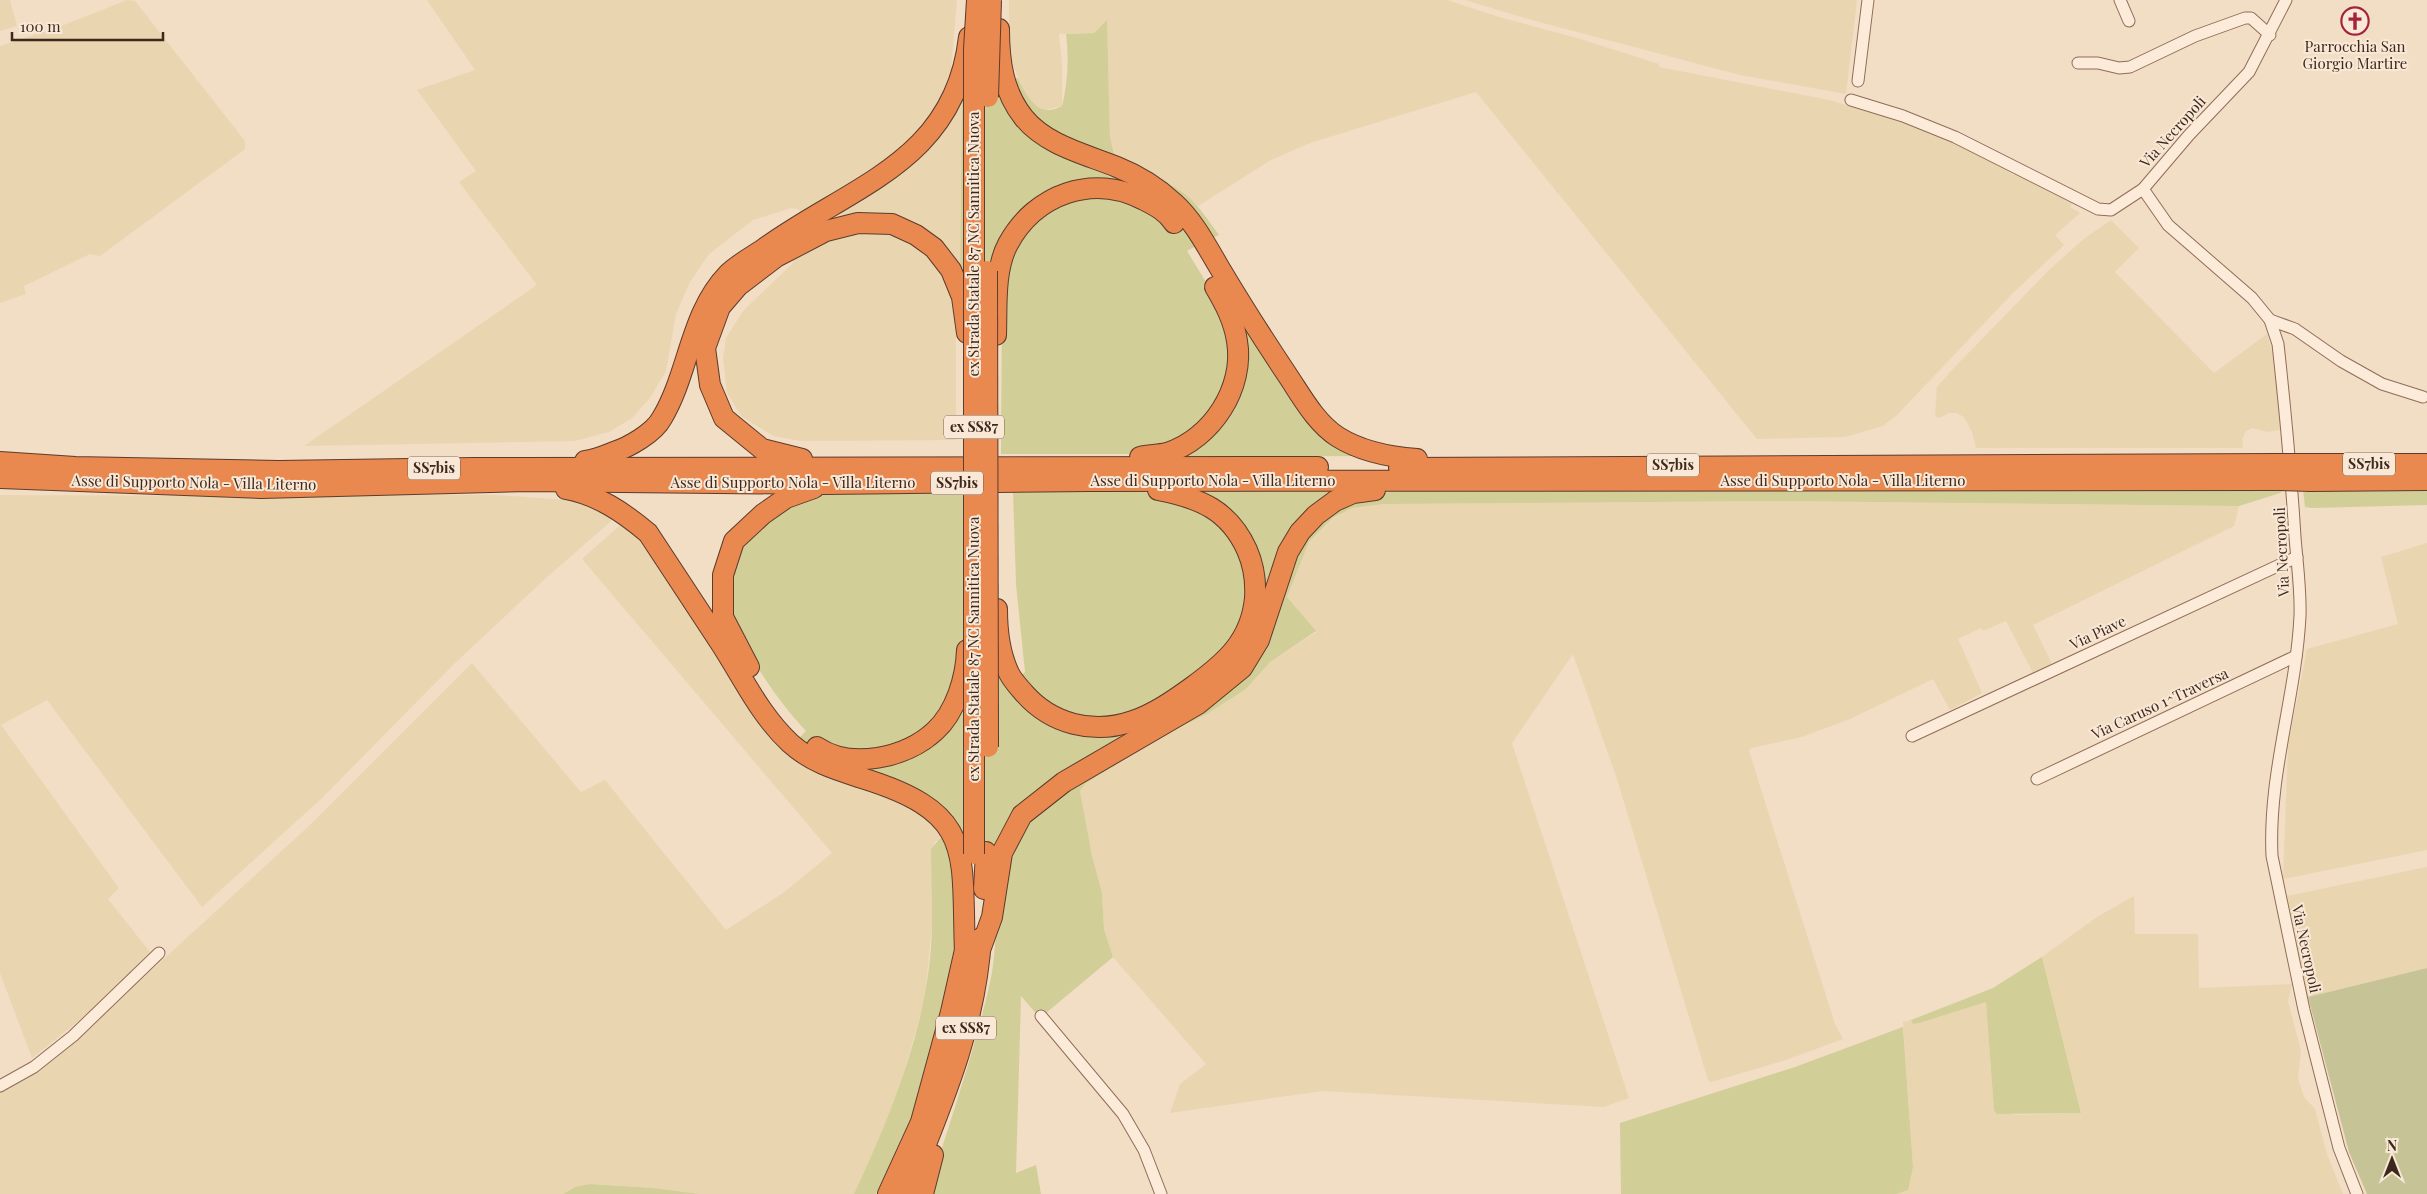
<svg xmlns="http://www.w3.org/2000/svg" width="2427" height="1194" font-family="'Playfair Display',serif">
  <rect width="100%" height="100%" fill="#f2ddc5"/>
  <g fill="#e9d6b1">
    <path d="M 0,0 L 10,0 L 17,26 L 0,31 Z"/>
    <path d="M 127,0 L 135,1 L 245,141 L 245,149 L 100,256 L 90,254 L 24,286 L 26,294 L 0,303 L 0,46 L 59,27 Z"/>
    <path d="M 427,0 L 957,0 L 951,69 L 962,87 L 960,269 L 956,327 L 956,440 L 801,441 L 774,436 L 742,417 L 727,393 L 723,358 L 726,338 L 743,311 L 792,264 L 801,247 L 809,225 L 798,209 L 791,208 L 753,220 L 709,254 L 690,282 L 676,314 L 666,371 L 650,398 L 632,418 L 609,432 L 575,441 L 304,446 L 537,285 L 459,182 L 476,171 L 417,90 L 475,70 Z"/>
    <path d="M 1009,0 L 1447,0 L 1499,17 L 1577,38 L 1659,64 L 1659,67 L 1829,100 L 1917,127 L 1965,147 L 2002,167 L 2013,175 L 2019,173 L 2074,200 L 2070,207 L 2080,213 L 2055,235 L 2064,245 L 2010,296 L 1897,415 L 1883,426 L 1845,437 L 1757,439 L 1476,92 L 1310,143 L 1271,160 L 1198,206 L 1182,191 L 1136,170 L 1116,156 L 1110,138 L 1107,21 L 1094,33 L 1059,34 L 1062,64 L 1062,106 L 1044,110 L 1029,101 L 1009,57 Z"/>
    <path d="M 1465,0 L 1857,0 L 1846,94 L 1740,75 L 1528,19 Z"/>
    <path d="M 2111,220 L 2139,248 L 2115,272 L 2214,373 L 2267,334 L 2276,365 L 2280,430 L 2267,432 L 2252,428 L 2246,431 L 2242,439 L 2243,448 L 1976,448 L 1972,432 L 1964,417 L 1957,413 L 1949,413 L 1939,418 L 1935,416 L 1937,387 L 1951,371 L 2051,268 L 2085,238 Z"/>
    <path d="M 371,494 L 496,495 L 581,501 L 618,515 L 546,578 L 455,663 L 321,799 L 202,907 L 47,700 L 1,725 L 119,888 L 108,899 L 150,952 L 91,1011 L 32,1058 L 0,973 L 0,495 L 231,496 Z"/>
    <path d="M 1780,501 L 2239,506 L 2234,526 L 2033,625 L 2052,664 L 2033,673 L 2006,621 L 1983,631 L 1981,628 L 1958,639 L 1982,693 L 1950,710 L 1933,679 L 1850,719 L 1802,737 L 1751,748 L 1749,751 L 1835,1024 L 1843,1039 L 1786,1060 L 1711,1082 L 1708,1080 L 1617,779 L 1573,654 L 1512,743 L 1629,1098 L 1604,1107 L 1323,1091 L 1170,1113 L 1180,1084 L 1206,1064 L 1113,957 L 1104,929 L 1102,893 L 1092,856 L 1080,791 L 1085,784 L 1154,740 L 1207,714 L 1246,689 L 1270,662 L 1316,632 L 1287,597 L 1309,542 L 1333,519 L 1352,508 L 1384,504 Z"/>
    <path d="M 625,521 L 664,569 L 736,687 L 764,729 L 898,799 L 924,817 L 941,837 L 934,843 L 931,858 L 933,915 L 925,997 L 902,1081 L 883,1131 L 854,1194 L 700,1194 L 653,1188 L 589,1184 L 575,1187 L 563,1194 L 0,1194 L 0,1090 L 85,1031 L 311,824 L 472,663 L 581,792 L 605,780 L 726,930 L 783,893 L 832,853 L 582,559 Z"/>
    <path d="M 2427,543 L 2427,850 L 2283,879 L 2288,746 L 2307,649 L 2398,624 L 2381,557 Z"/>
    <path d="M 2427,867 L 2427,968 L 2308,997 L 2295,948 L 2287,896 Z"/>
    <path d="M 2134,896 L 2135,934 L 2198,934 L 2199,988 L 2292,984 L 2288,1001 L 2301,1051 L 2298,1079 L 2304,1097 L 2315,1109 L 2327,1154 L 2343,1194 L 1896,1194 L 1913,1167 L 1903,1022 L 1911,1020 L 1913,1024 L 1986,1002 L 1994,1110 L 2016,1115 L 2081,1113 L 2042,957 L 2097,917 Z"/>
  </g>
  <g fill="#d2ce97">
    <path d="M 1107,20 L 1110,138 C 1112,143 1113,152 1116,156 C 1130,173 1163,178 1181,191 C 1197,202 1207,219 1219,235 L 1200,244 L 1357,456 L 1175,457 L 1236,393 L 1229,300 L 1196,246 L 1187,251 L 1220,305 L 1229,327 L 1228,386 L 1194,434 L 1140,454 L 1001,454 L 1002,293 L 1008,292 L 1008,262 L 966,284 L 960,269 L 962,87 L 999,78 L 1018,78 C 1027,97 1038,119 1062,106 C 1068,83 1069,58 1066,34 L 1094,33 Z"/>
    <path d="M 2427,487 L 2427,505 L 2312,508 L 2305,507 L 2303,489 Z"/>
    <path d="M 1190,489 L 1350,489 C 1262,527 1287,598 1240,660 C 1226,679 1205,691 1186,702 L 1192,711 C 1219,695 1245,675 1261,647 C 1288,595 1281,531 1343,503 C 1372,490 1410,491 1441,489 L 2284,489 L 2280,493 L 2239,506 L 1780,501 L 1384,504 L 1352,508 L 1333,518 L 1309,542 L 1287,597 L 1316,631 L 1270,662 L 1246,689 L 1207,714 L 1154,740 L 1085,784 L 1080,791 L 1092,856 L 1102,893 L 1104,929 L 1113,957 L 1040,1018 L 1021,996 L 1016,1173 L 1036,1165 L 1041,1194 L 928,1194 C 949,1122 975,1052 991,978 C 999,936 994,881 1014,843 L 1004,838 L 999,845 L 966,845 C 959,834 953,822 944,813 C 906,770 839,777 797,740 L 806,731 C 779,703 745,654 734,616 C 717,560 756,510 809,496 C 830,491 852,492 874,492 C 904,491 934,491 965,491 L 964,621 L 963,622 L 963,653 L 958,653 L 956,688 L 999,690 L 999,660 L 1010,685 L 1025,672 L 1016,584 L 1013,491 C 1061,491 1129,485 1175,498 C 1197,505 1218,515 1232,533 C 1256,565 1258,616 1232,647 C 1217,665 1195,678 1175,691 L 1183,700 C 1209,683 1234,666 1250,638 C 1280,584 1249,510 1190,492 Z"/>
    <path d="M 941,837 L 955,856 L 959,912 L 951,967 L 936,1044 L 915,1109 L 898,1152 L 876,1194 L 854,1194 C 889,1119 921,1042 930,959 C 934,922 931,886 931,849 Z"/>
    <path d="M 2042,957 L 2081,1113 L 1997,1114 L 1994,1110 L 1986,1002 L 1919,1023 L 1913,1024 L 1911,1020 L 1993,988 Z"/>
    <path d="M 1903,1027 L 1913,1167 L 1908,1190 L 1896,1194 L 1621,1194 L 1620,1123 L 1795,1067 Z"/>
    <path d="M 589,1184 L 653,1188 L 700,1194 L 563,1194 L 575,1187 Z"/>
  </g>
  <path fill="#c6c497" d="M 2427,968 L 2427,1194 L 2367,1194 L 2349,1152 L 2308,997 Z"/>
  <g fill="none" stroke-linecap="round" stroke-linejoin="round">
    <g stroke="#906c59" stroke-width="13">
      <g id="street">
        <path d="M 2120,0 L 2129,21"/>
        <path d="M 2286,0 L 2249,72 L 2189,135 L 2143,189 L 2168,225 L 2252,298 L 2270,320 L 2278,344 C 2285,408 2291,472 2295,537 C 2297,563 2301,590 2300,616 C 2296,697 2268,774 2272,856 L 2304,1010 L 2339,1148 L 2357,1194"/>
        <path d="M 2078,63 L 2098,63 L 2119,68 L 2130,67 L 2195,36 L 2245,18 L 2251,18 L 2270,35"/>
        <path d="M 1858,81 L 1868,0"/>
        <path d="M 1851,100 L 1903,116 L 1955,137 L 2098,209 L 2111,210 L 2143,189"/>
        <path d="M 2270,320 L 2295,329 L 2341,361 L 2382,384 L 2423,397"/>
        <path d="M 1912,736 L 2297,557"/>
        <path d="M 2037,779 L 2296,656"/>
        <path d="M 1041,1016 L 1123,1114 L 1144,1150 L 1161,1194"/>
        <path d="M 0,1086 L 34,1067 L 73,1036 L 159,953"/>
      </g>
    </g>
    <g stroke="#5d3b2d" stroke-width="22">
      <g id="highway">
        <path d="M 999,29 C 999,61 1003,92 1024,118 C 1046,145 1085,154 1117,167 C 1137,175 1157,187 1174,203 C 1193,220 1206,245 1219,267 C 1241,304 1264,340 1288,376 C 1302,397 1316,423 1338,437 C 1362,452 1389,457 1417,459"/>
        <path d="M 996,335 C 997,307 994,270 1008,244 C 1035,194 1093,173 1144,200 C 1156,206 1167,212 1174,223"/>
        <path d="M 1140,457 C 1149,455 1159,455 1167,453 C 1212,439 1245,387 1237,341 C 1234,321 1225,304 1215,287"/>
        <path d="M 802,459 L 762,449 L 724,418 L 710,385 L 705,348 L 720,307 L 738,286 L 776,257 L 826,231 L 858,223 L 892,224 L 916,235 L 934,248 L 951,270 L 962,297 L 967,333"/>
        <path d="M 585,461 C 595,460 604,456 614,452 C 629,447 654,433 662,418 C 689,373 690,313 728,274 C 737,265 751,257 762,250 C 849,186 955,163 969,37"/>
        <path d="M 0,462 L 75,467 L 279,471 L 474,468 L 1318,467"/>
        <path d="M 2310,464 L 2427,464"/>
        <path d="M 1399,468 L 2277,464"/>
        <path d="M 0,478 L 261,488 L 527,481 L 825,484 L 1089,481 L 2278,480"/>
        <path d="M 2311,481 L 2427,480"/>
        <path d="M 566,489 C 598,495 623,512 648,533 C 672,570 697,607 721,644 C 743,678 760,715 790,743 C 812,763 837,770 865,779 C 976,814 961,852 965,953"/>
        <path d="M 997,609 C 997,630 999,651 1008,671 C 1011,679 1018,686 1024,693 C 1051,724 1093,735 1133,721 C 1154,714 1174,700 1192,687 C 1225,663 1251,641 1255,598 C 1256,582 1254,566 1247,550 C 1229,510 1200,498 1158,490"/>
        <path d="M 749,667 L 723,617 L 723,575 L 734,541 L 763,514 L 786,498 L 814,488"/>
        <path d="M 817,747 C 851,770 906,758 935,731 C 956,712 966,677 967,650"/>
        <path d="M 984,889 L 986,852"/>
        <path d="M 980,950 L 992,917 L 1002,853 L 1022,815 L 1064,782 L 1198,704 L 1242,668 L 1259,640 L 1288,552 L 1300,532 L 1316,515 L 1335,501 L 1353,493 L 1375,490"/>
        <path d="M 888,1194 L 921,1122 L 951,1012 L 967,941"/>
        <path d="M 906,1194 C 939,1111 976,1029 981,938"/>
        <path d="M 923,1194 L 933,1155"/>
      </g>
    </g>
    <use href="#street" stroke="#fcebd9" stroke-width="11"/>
    <use href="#highway" stroke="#e9894f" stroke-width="20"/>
    <g stroke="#5d3b2d" stroke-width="22" stroke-linecap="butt">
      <g id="highway-bridge">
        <path d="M 988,97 L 991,0"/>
        <path d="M 987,271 L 988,747"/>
        <path d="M 2277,464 L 2310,464"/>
        <path d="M 2278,480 L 2311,481"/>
        <path d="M 974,854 L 974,49 L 977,0"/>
      </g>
    </g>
    <use href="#highway-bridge" stroke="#e9894f" stroke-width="20"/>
  </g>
  <defs>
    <g id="church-ring" transform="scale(1.4375)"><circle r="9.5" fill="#f9e8d5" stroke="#a5223b" stroke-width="1.5"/><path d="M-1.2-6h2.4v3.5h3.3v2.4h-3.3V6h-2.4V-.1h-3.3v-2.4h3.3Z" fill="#a5223b"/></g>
  </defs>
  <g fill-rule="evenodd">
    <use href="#church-ring" x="2355" y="21"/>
  </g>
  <g text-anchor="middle" stroke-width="4" stroke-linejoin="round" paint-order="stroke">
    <g fill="#f9e8d5" stroke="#766255" stroke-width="1">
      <rect x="944" y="415.5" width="60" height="23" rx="4"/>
      <rect x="2343" y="452.5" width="52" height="23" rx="4"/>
      <rect x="1647" y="453.5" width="52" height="23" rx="4"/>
      <rect x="408" y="456.5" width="52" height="23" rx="4"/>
      <rect x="931" y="471.5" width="52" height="23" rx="4"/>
      <rect x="936" y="1016.5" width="60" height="23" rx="4"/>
    </g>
    <g font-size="14" font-weight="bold" fill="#3e281e">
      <text x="974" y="432">ex SS87</text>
      <text x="2369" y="469">SS7bis</text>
      <text x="1673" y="470">SS7bis</text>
      <text x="434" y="473">SS7bis</text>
      <text x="957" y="488">SS7bis</text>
      <text x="966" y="1033">ex SS87</text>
    </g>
    <g font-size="15" fill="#3e281e" stroke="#f9e8d5">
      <text x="2355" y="52">Parrocchia San<tspan x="2355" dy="17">Giorgio Martire</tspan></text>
    </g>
    <g font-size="15" fill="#3e281e" stroke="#f9e8d5">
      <text transform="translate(2173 132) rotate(-48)" y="5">Via Necropoli</text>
      <text transform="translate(974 244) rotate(-90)" y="5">ex Strada Statale 87 NC Sannitica Nuova</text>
      <text x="1213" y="486">Asse di Supporto Nola - Villa Literno</text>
      <text x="1843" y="486">Asse di Supporto Nola - Villa Literno</text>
      <text transform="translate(194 483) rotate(1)" y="5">Asse di Supporto Nola - Villa Literno</text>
      <text x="793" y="488">Asse di Supporto Nola - Villa Literno</text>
      <text transform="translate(2282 552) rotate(-93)" y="5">Via Necropoli</text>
      <text transform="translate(2098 633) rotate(-25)" y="5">Via Piave</text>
      <text transform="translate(974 649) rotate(-90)" y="5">ex Strada Statale 87 NC Sannitica Nuova</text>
      <text transform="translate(2160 704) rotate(-25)" y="5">Via Caruso 1^Traversa</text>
      <text transform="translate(2306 949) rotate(78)" y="5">Via Necropoli</text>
    </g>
  </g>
  <g transform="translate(2392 1159)" stroke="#f9e8d5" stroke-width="4" paint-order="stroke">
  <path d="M0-4L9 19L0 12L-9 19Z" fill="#3e281e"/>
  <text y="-8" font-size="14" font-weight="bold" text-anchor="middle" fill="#3e281e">N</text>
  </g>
  <path d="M12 32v8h151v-8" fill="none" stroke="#3e281e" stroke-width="2.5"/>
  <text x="20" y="32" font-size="15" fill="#3e281e" stroke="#f9e8d5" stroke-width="4" paint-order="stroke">100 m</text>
</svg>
